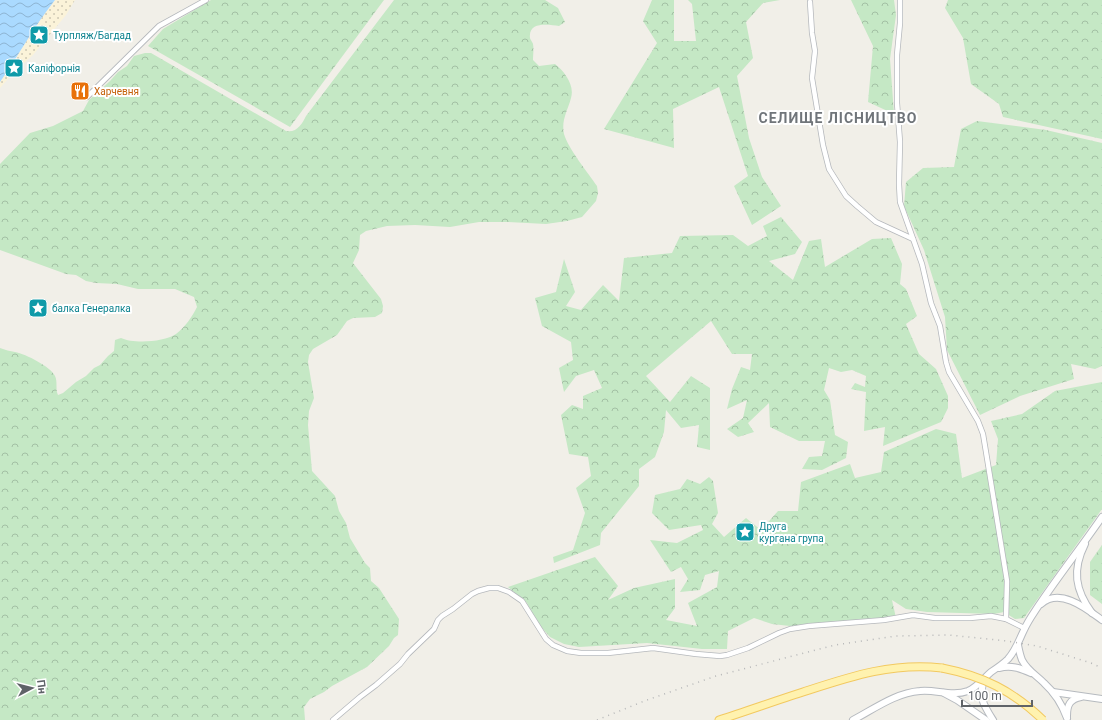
<svg xmlns="http://www.w3.org/2000/svg" width="1102" height="720" font-family="Roboto,sans-serif">
  <defs>
    <pattern id="forest-crowns" width="20" height="18" patternUnits="userSpaceOnUse"><rect width="20" height="18" fill="#c5e8c5"/><path d="M2 6a3 3 0 1 1 6 0M12 15a3 3 0 1 1 6 0" fill="none" stroke="#a3c0a4"/></pattern>
    <pattern id="sand-dots" width="8" height="8" patternUnits="userSpaceOnUse"><rect width="8" height="8" fill="#fbf3d9"/><path d="M2 2h.1M6 6h.1" fill="none" stroke="#cec8b4" stroke-width="1.8" stroke-linecap="round"/></pattern>
    <pattern id="water-waves" width="16" height="10" patternUnits="userSpaceOnUse"><rect width="16" height="10" fill="#aadaff"/><path d="M0 5q4-4 8 0t8 0" fill="none" stroke="#8eb4d2"/></pattern>
  </defs>
  <rect width="100%" height="100%" fill="#f1efe8"/>
  <g fill="url(#forest-crowns)">
    <path d="M 211,0 L 384,0 L 290,127 L 148,46 L 163,29 Z"/>
    <path d="M 394,0 L 545,0 L 558,8 L 565,22 L 559,26 C 549,25 528,21 530,38 C 530,39 533,43 533,44 C 534,49 533,55 533,60 L 539,66 L 555,64 C 564,71 575,85 571,98 C 568,110 561,120 564,134 C 568,148 588,173 597,186 L 598,193 L 596,201 L 582,217 L 567,221 L 546,224 L 508,222 L 479,222 L 450,227 L 415,225 L 387,226 L 366,231 L 360,235 L 359,250 L 353,263 L 381,299 L 383,306 L 382,313 L 375,317 L 353,318 L 347,321 L 337,335 L 313,349 L 309,355 L 308,362 L 314,398 L 309,411 L 308,425 L 312,471 L 335,496 L 339,511 L 346,523 L 350,538 L 365,563 L 370,568 L 371,581 L 379,588 L 399,619 L 398,635 L 394,638 L 389,646 L 367,667 L 332,686 L 324,692 L 310,699 L 304,707 L 305,720 L 0,720 L 0,348 C 5,350 10,351 15,352 C 26,354 51,367 55,376 C 58,382 55,389 58,395 L 63,393 L 76,382 L 86,376 L 94,368 L 100,365 L 108,356 L 114,351 L 115,340 L 121,338 C 134,344 164,342 176,334 C 185,327 192,317 197,307 L 194,297 L 175,289 L 138,289 L 117,284 L 96,283 L 86,281 L 76,275 L 66,274 L 0,250 L 0,164 L 30,133 L 53,126 L 83,111 L 89,100 L 110,81 L 118,72 L 127,66 L 134,56 L 145,53 L 151,53 L 286,131 C 297,133 302,124 306,116 Z"/>
    <path d="M 652,0 L 674,0 L 674,41 L 696,41 L 692,4 L 688,0 L 780,0 L 763,3 L 746,22 L 753,58 L 737,76 L 749,138 L 762,177 L 781,206 L 752,225 L 734,186 L 748,176 L 719,87 L 673,109 L 674,148 L 604,129 L 657,43 L 643,21 Z"/>
    <path d="M 851,0 L 894,0 L 896,15 L 890,59 L 894,114 L 868,102 L 873,46 Z"/>
    <path d="M 948,0 L 1102,0 L 1102,139 L 1003,117 L 999,104 L 971,84 L 963,38 L 945,8 Z"/>
    <path d="M 977,121 L 1046,130 L 1102,143 L 1102,366 L 1095,369 L 1071,364 L 1074,379 L 1020,396 L 980,415 L 947,350 L 945,317 L 924,250 L 904,206 L 906,182 L 923,168 L 954,167 L 961,129 Z"/>
    <path d="M 781,217 L 802,242 L 795,254 L 769,261 L 793,280 L 809,241 L 821,239 L 825,267 L 872,239 L 891,238 L 902,264 L 900,284 L 906,289 L 917,316 L 906,324 L 919,354 L 936,369 L 948,396 L 948,408 L 941,422 L 883,446 L 885,427 L 864,431 L 866,392 L 851,389 L 855,383 L 865,387 L 866,376 L 852,370 L 841,372 L 829,368 L 824,390 L 830,400 L 835,435 L 848,442 L 846,458 L 822,470 L 802,469 L 809,457 L 822,456 L 825,441 L 799,441 L 770,427 L 769,403 L 748,423 L 754,432 L 738,437 L 727,429 L 743,418 L 747,400 L 727,409 L 732,389 L 741,367 L 750,370 L 752,354 L 732,354 L 711,321 L 646,376 L 670,402 L 691,376 L 710,388 L 710,450 L 697,447 L 699,425 L 681,428 L 666,410 L 664,432 L 655,457 L 639,469 L 639,486 L 601,533 L 600,545 L 554,563 L 553,557 L 573,550 L 585,513 L 576,488 L 591,476 L 588,457 L 569,454 L 561,415 L 572,405 L 583,409 L 583,396 L 602,388 L 594,370 L 576,376 L 564,392 L 559,368 L 573,360 L 571,342 L 542,326 L 535,298 L 556,292 L 564,259 L 575,292 L 566,306 L 581,310 L 603,285 L 619,301 L 624,258 L 672,253 L 680,236 L 733,235 L 748,246 L 767,236 L 763,226 Z"/>
    <path d="M 1102,382 L 1102,509 L 1024,618 L 1015,619 L 1004,612 L 994,614 L 927,612 L 906,609 L 892,600 L 896,618 L 799,627 L 772,624 L 754,618 L 728,631 L 727,649 L 702,649 L 647,643 L 579,647 L 564,644 L 550,637 L 535,620 L 527,603 L 508,587 L 595,557 L 618,586 L 608,600 L 634,588 L 675,579 L 675,608 L 666,620 L 697,626 L 688,603 L 717,587 L 719,571 L 705,575 L 700,590 L 680,592 L 688,579 L 681,567 L 671,572 L 650,540 L 677,543 L 703,530 L 701,525 L 669,530 L 652,513 L 655,495 L 680,489 L 687,479 L 700,484 L 709,477 L 713,481 L 718,513 L 712,524 L 724,537 L 746,518 L 761,530 L 778,511 L 798,511 L 801,482 L 850,464 L 855,478 L 881,472 L 884,452 L 936,429 L 956,434 L 962,478 L 996,465 L 998,439 L 991,421 L 1022,414 L 1055,391 Z"/>
    <path d="M 1102,545 L 1102,604 L 1090,595 L 1090,562 Z"/>
  </g>
  <path fill="url(#sand-dots)" d="M 55,0 L 75,0 L 66,15 L 33,55 L 16,70 L 0,88 L 0,82 L 11,66 L 37,24 Z"/>
  <path fill="url(#water-waves)" d="M 0,0 L 55,0 C 34,26 19,55 0,82 Z"/>
  <g fill="none" stroke-linecap="round" stroke-linejoin="round">
    <g stroke="#b5b8bc" stroke-width="6">
      <g id="minor">
        <path d="M 900,0 L 900,23 L 897,55 L 897,103 L 900,142 L 899,184 L 900,202 L 922,264 L 931,303 L 940,326 L 946,362 L 949,372 L 978,421 L 983,434 L 986,452 L 1007,581 L 1006,619"/>
        <path d="M 810,2 L 812,33 L 815,51 L 812,78 L 823,145 L 829,169 L 846,196 L 857,206 L 876,222 L 913,239"/>
        <path d="M 87,97 L 159,26 L 206,0"/>
        <path d="M 333,720 L 360,697 L 376,685 L 400,664 L 408,654 L 434,629 L 438,620 L 442,616 L 453,609 L 472,594 L 478,591 L 489,588 L 498,588 L 509,592 L 522,601 L 546,639 L 553,645 L 567,651 L 581,653 L 608,653 L 653,648 L 696,654 L 720,656 L 727,655 L 748,648 L 779,633 L 790,629 L 809,626 L 884,620 L 913,615 L 935,618 L 970,618 L 991,616 L 1006,619 L 1024,628"/>
      </g>
    </g>
    <g stroke="#b6babf" stroke-width="8">
      <g id="secondary">
        <path d="M 1085,544 C 1072,570 1075,590 1092,613"/>
        <path d="M 1041,604 C 1060,587 1087,609 1102,620"/>
        <path d="M 1018,645 C 1019,650 1020,655 1022,660 C 1027,670 1037,676 1044,683 C 1055,693 1062,704 1067,718"/>
        <path d="M 999,668 C 1011,665 1020,668 1031,673"/>
        <path d="M 985,679 C 977,695 984,706 993,720"/>
        <path d="M 1053,692 L 1102,699"/>
        <path d="M 944,693 L 957,700 L 986,720"/>
        <path d="M 1067,716 C 1067,705 1070,699 1081,697"/>
        <path d="M 853,720 C 874,709 895,693 920,691 C 935,689 952,697 968,691 C 977,687 984,678 991,672 C 997,668 1003,664 1008,659 C 1016,650 1019,640 1024,630 C 1027,623 1031,617 1035,611 C 1056,579 1080,549 1102,517"/>
      </g>
    </g>
    <g stroke="#f2c960" stroke-width="9">
      <path id="primary" d="M 719,720 C 747,711 775,701 803,692 C 849,677 892,662 942,668"/>
    </g>
    <use href="#minor" stroke="#fff" stroke-width="4.5"/>
    <use href="#secondary" stroke="#fff" stroke-width="6"/>
    <use href="#primary" stroke="#fff2af" stroke-width="7"/>
    <path stroke="#b6b7b8" stroke-width="1.5" stroke-dasharray="1 5" stroke-linecap="butt" d="M 597,720 L 647,700 L 716,676 L 835,645 L 896,636 L 949,635 L 1007,641 L 1037,646 L 1091,663 L 1102,668"/>
    <g stroke="#f2c960" stroke-width="9" stroke-linecap="butt">
      <path id="primary-bridge" d="M 942,668 C 983,676 1013,691 1043,720"/>
    </g>
    <use href="#primary-bridge" stroke="#fff2af" stroke-width="7"/>
  </g>
  <defs>
    <g id="sight-square" transform="scale(1)"><rect x="-9" y="-9" width="18" height="18" rx="4" fill="#0f9aa8" stroke="#fff"/><path d="M0-6L1.8-2.2L6-1.7L2.9 1.2L3.7 5.4L0 3.3L-3.7 5.4L-2.9 1.2L-6-1.7L-1.8-2.2Z" fill="#fff"/></g>
    <g id="restaurant-square" transform="scale(1)"><rect x="-9" y="-9" width="18" height="18" rx="4" fill="#e8710a" stroke="#fff"/><path d="M-5-6h1v4h1v-4h1v4h1v-4h1v5L-1.5 .5V6h-2V.5L-5-1ZM5-6V6H3V1.5H1.5Q1.5-4 5-6Z" fill="#fff"/></g>
  </defs>
  <g fill-rule="evenodd">
    <use href="#sight-square" x="39" y="35"/>
    <use href="#sight-square" x="14" y="68"/>
    <use href="#restaurant-square" x="80" y="91"/>
    <use href="#sight-square" x="38" y="308"/>
    <use href="#sight-square" x="745" y="532"/>
  </g>
  <g text-anchor="middle" stroke-width="4" stroke-linejoin="round" paint-order="stroke">
    <g font-size="10" fill="#0d838f" stroke="#fff" text-anchor="start">
      <text x="53" y="39">Турпляж/Багдад</text>
      <text x="28" y="72">Каліфорнія</text>
      <text x="52" y="312">балка Генералка</text>
      <text x="759" y="530">Друга<tspan x="759" dy="12">кургана група</tspan></text>
    </g>
    <g font-size="10" fill="#c56008" stroke="#fff" text-anchor="start">
      <text x="94" y="95">Харчевня</text>
    </g>
    <g font-size="14" font-weight="bold" letter-spacing="1" fill="#70757a" stroke="#fff">
      <text x="838" y="123">СЕЛИЩЕ ЛІСНИЦТВО</text>
    </g>
  </g>
  <g transform="translate(32 688) rotate(83)" stroke="#ffffff" stroke-width="3" paint-order="stroke">
  <path d="M0-3L7 15L0 10L-7 15Z" fill="#5f6368"/>
  <text y="-6" font-size="11" font-weight="bold" text-anchor="middle" fill="#5f6368">Пн</text>
  </g>
  <path d="M962 700v6h70v-6" fill="none" stroke="#5f6368" stroke-width="2"/>
  <text x="968" y="700" font-size="12" fill="#5f6368" stroke="#ffffff" stroke-width="3" paint-order="stroke">100 m</text>
</svg>
